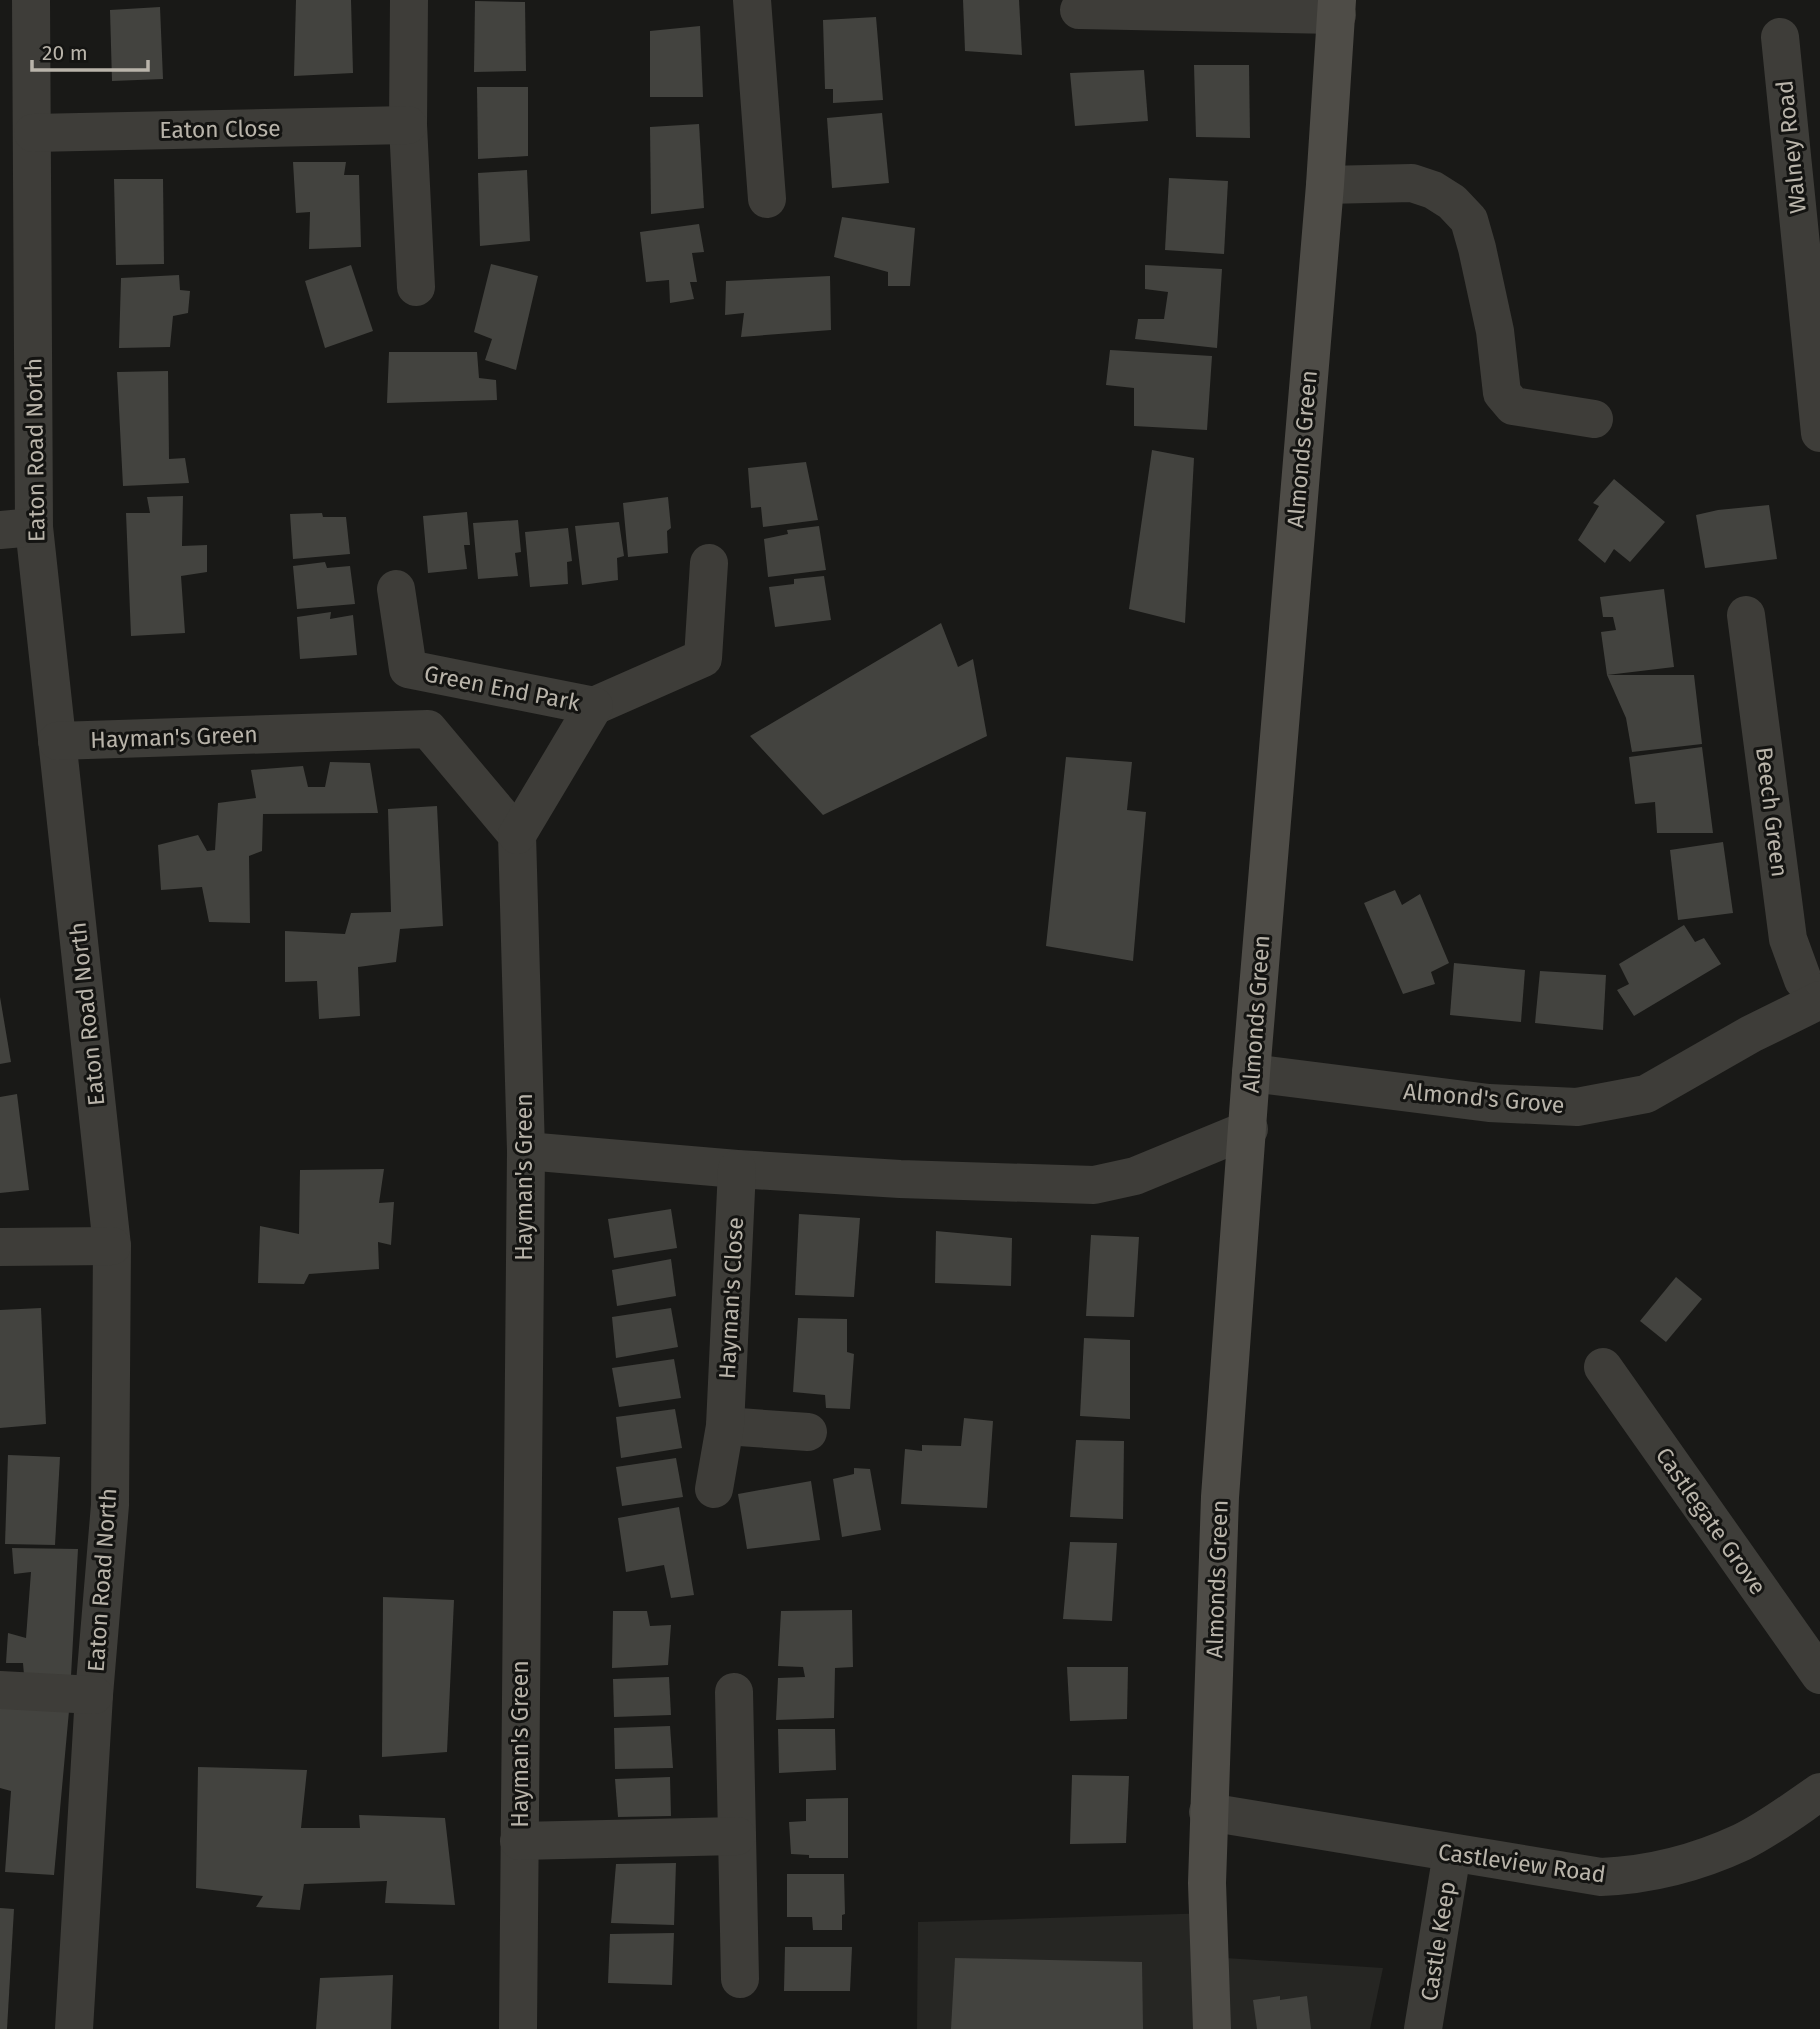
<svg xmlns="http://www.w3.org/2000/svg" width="1820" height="2029" font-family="'Fira Sans',sans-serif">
  <rect width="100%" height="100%" fill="#191917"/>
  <path fill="#262623" d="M 1213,1913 L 1210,1957 L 1383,1968 L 1370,2029 L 917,2029 L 918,1922 Z"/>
  <g fill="#43433f">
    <path d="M 296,0 L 351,0 L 353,73 L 294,76 Z"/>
    <path d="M 963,0 L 1019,0 L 1022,55 L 965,51 Z"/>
    <path d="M 475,1 L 525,2 L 526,71 L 474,72 Z"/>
    <path d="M 160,7 L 163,79 L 112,81 L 110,10 Z"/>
    <path d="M 876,17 L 883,100 L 833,103 L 833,89 L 825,89 L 823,20 Z"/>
    <path d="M 700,26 L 703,97 L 650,97 L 650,31 Z"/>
    <path d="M 1194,65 L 1249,65 L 1250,138 L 1196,137 Z"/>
    <path d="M 1144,70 L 1148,121 L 1075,126 L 1070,73 Z"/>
    <path d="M 477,87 L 528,87 L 528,156 L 478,159 Z"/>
    <path d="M 882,113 L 889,183 L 832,188 L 827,118 Z"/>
    <path d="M 699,124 L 704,208 L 651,214 L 650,127 Z"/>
    <path d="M 293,162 L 346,162 L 344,175 L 359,175 L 361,247 L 309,249 L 310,212 L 296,213 Z"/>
    <path d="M 527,170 L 530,241 L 480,246 L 478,173 Z"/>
    <path d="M 1169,178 L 1228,181 L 1224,254 L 1165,250 Z"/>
    <path d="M 114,179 L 163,179 L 164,264 L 116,265 Z"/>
    <path d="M 842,217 L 915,228 L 910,286 L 888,286 L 888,272 L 834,257 Z"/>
    <path d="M 699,224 L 704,252 L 692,253 L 697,282 L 690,282 L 694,299 L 670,303 L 669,280 L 646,282 L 640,232 Z"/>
    <path d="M 491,264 L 538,276 L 516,370 L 485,360 L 492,339 L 474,332 Z"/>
    <path d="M 351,265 L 373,331 L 325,348 L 305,281 Z"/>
    <path d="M 1145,265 L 1222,269 L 1217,348 L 1135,339 L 1138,319 L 1164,319 L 1168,292 L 1145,289 Z"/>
    <path d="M 179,275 L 180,290 L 190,291 L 188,313 L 173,316 L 170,347 L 119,348 L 121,278 Z"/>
    <path d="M 830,276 L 831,330 L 741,337 L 744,313 L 725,315 L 726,281 Z"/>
    <path d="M 1110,350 L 1212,356 L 1207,430 L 1134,426 L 1134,388 L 1106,385 Z"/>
    <path d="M 389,352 L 477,352 L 479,378 L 496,380 L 497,400 L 387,403 Z"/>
    <path d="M 168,371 L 169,459 L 185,458 L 189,483 L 123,486 L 117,372 Z"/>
    <path d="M 1152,450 L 1194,458 L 1185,623 L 1129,609 Z"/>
    <path d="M 806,462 L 818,520 L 763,527 L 761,507 L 751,508 L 748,468 Z"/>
    <path d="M 1614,479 L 1665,522 L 1630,562 L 1614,549 L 1605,563 L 1578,540 L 1599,506 L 1593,503 Z"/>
    <path d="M 183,496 L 182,546 L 207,545 L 207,572 L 181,576 L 185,633 L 131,636 L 126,513 L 150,513 L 147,497 Z"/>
    <path d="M 668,497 L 671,528 L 667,531 L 668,553 L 628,557 L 623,503 Z"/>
    <path d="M 1769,505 L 1777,559 L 1705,568 L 1696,515 L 1718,510 Z"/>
    <path d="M 467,512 L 470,545 L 464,545 L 467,569 L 428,573 L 423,516 Z"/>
    <path d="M 322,513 L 323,517 L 346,517 L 350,554 L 293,559 L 290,514 Z"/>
    <path d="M 518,520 L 521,552 L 515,553 L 518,576 L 478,579 L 473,523 Z"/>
    <path d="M 619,522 L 624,556 L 617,558 L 618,580 L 582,585 L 575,526 Z"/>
    <path d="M 819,526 L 826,570 L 768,577 L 764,539 L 788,534 L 787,530 Z"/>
    <path d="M 568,528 L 572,561 L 567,562 L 568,584 L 530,587 L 525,532 Z"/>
    <path d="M 325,562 L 327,568 L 350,566 L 355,604 L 297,609 L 293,566 Z"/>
    <path d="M 824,576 L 831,620 L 775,627 L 769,587 L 794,584 L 794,579 Z"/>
    <path d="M 1664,589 L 1674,667 L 1607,675 L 1601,632 L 1616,630 L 1613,617 L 1603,617 L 1600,597 Z"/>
    <path d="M 331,612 L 330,619 L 353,615 L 357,655 L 300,659 L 297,617 Z"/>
    <path d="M 941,623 L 958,667 L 973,659 L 987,736 L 823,815 L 750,736 Z"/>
    <path d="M 1607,675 L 1694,675 L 1702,744 L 1632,752 L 1626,718 Z"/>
    <path d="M 1702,747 L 1713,833 L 1657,833 L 1655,802 L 1635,804 L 1629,757 Z"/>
    <path d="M 1066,757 L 1132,762 L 1127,810 L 1146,812 L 1133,961 L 1046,946 Z"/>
    <path d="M 330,762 L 370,763 L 378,813 L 263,814 L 262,851 L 249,856 L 250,923 L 209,922 L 202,887 L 161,890 L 158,845 L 198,835 L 207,851 L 215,850 L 218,803 L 256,798 L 251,770 L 303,766 L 308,787 L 325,787 Z"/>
    <path d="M 437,806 L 443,926 L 400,929 L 396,962 L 358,967 L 360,1016 L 319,1019 L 317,981 L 285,982 L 285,931 L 345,934 L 351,913 L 391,912 L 388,809 Z"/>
    <path d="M 1723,842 L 1733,913 L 1678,920 L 1670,850 Z"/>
    <path d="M 1395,890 L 1402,905 L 1420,894 L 1449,963 L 1431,972 L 1435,984 L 1403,994 L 1364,903 Z"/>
    <path d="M 1684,925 L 1695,942 L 1704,938 L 1721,964 L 1634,1016 L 1617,990 L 1629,984 L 1619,964 Z"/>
    <path d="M 1454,963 L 1525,970 L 1521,1022 L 1450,1015 Z"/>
    <path d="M 1540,971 L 1606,975 L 1603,1030 L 1535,1023 Z"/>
    <path d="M 0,997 L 11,1062 L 0,1064 Z"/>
    <path d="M 17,1094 L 29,1190 L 0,1193 L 0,1097 Z"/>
    <path d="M 384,1169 L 379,1203 L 394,1202 L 391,1245 L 378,1242 L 379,1269 L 309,1274 L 304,1284 L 258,1283 L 260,1226 L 299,1234 L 300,1170 Z"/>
    <path d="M 671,1209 L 677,1248 L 614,1258 L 608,1219 Z"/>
    <path d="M 799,1214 L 860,1218 L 854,1297 L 795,1295 Z"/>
    <path d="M 936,1231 L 1012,1238 L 1011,1286 L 935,1283 Z"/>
    <path d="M 1091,1235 L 1139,1237 L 1134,1317 L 1086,1316 Z"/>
    <path d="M 671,1259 L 676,1296 L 617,1306 L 612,1270 Z"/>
    <path d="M 1676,1277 L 1702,1299 L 1666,1342 L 1640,1321 Z"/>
    <path d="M 41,1308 L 46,1424 L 0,1428 L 0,1310 Z"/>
    <path d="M 671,1308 L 678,1347 L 616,1358 L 612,1317 Z"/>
    <path d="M 798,1318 L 847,1319 L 847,1352 L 854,1354 L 850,1409 L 826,1408 L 825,1395 L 793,1392 Z"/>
    <path d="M 1084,1338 L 1130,1340 L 1130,1419 L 1080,1416 Z"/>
    <path d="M 674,1359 L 681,1398 L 619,1407 L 612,1368 Z"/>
    <path d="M 675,1409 L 682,1448 L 621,1458 L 616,1417 Z"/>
    <path d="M 964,1418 L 993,1421 L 987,1508 L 901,1504 L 905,1449 L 922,1451 L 922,1445 L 961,1446 Z"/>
    <path d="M 1076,1440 L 1124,1441 L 1123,1519 L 1070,1517 Z"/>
    <path d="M 8,1455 L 60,1457 L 55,1545 L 5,1544 Z"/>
    <path d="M 676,1458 L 683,1497 L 622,1506 L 616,1467 Z"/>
    <path d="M 854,1468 L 870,1469 L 881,1530 L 842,1537 L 833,1479 L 854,1474 Z"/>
    <path d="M 811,1481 L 820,1540 L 747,1549 L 738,1494 Z"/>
    <path d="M 679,1507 L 694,1595 L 671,1598 L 664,1565 L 626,1572 L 618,1518 Z"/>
    <path d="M 1070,1542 L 1117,1543 L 1112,1621 L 1063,1619 Z"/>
    <path d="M 12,1548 L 78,1549 L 71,1676 L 24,1675 L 23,1663 L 6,1663 L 8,1633 L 26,1638 L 31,1572 L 14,1574 Z"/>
    <path d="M 383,1597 L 454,1600 L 447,1752 L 382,1757 Z"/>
    <path d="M 852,1610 L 853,1667 L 835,1668 L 834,1718 L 776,1720 L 778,1678 L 805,1677 L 803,1667 L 778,1666 L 781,1611 Z"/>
    <path d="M 613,1611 L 647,1611 L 650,1626 L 671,1625 L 668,1665 L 612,1668 Z"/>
    <path d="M 1067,1667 L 1128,1667 L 1127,1719 L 1070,1721 Z"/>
    <path d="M 669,1677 L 671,1715 L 614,1717 L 613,1679 Z"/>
    <path d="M 0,1703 L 69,1711 L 54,1875 L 5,1872 L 11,1791 L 0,1788 Z"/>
    <path d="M 670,1726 L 673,1768 L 615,1769 L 614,1728 Z"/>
    <path d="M 778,1729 L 835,1729 L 836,1770 L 779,1773 Z"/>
    <path d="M 198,1767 L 307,1770 L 301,1828 L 360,1828 L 359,1815 L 445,1818 L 455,1905 L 385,1903 L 387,1881 L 304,1884 L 300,1910 L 256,1907 L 263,1896 L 196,1888 Z"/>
    <path d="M 1072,1775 L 1129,1776 L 1126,1843 L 1070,1844 Z"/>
    <path d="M 670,1777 L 671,1816 L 618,1817 L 615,1779 Z"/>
    <path d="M 848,1798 L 848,1858 L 809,1858 L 809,1855 L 791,1854 L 789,1822 L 806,1821 L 806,1799 Z"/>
    <path d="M 676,1863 L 674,1925 L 611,1923 L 616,1864 Z"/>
    <path d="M 787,1874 L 844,1874 L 845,1914 L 842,1915 L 842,1930 L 813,1930 L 812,1917 L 787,1917 Z"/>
    <path d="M 0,1908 L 14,1909 L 7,2029 L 0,2029 Z"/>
    <path d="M 674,1933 L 672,1985 L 608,1983 L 610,1934 Z"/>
    <path d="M 785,1947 L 852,1947 L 850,1991 L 784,1991 Z"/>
    <path d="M 955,1958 L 1142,1962 L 1143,2029 L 951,2029 Z"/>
    <path d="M 393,1975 L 391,2029 L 316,2029 L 320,1978 Z"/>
    <path d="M 1280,1996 L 1280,2000 L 1307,1996 L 1311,2029 L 1257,2029 L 1253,2000 Z"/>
  </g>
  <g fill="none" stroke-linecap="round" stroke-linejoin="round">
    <g stroke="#3e3d39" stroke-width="38">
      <path d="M 31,0 L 34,527 L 112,1246 L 110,1505 L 94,1695 L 74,2029"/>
      <path d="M 409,0 L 408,125 L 416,287"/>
      <path d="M 752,0 L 767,199"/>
      <path d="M 1079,10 L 1337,15"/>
      <path d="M 1780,37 L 1820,433"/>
      <path d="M 33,133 L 408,125"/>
      <path d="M 1325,185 L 1412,183 L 1433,190 L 1452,202 L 1469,220 L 1477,248 L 1495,331 L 1502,393 L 1513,406 L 1594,419"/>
      <path d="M 0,530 L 34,527"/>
      <path d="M 396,589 L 408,669 L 594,706 L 703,658 L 709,563"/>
      <path d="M 1746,615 L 1788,939 L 1803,980 L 1820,1000"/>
      <path d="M 57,741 L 428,729 L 517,835 L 526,1151 L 518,2029"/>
      <path d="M 517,835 L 594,706"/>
      <path d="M 1251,1073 L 1489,1103 L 1577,1107 L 1646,1094 L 1751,1034 L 1820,1000"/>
      <path d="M 526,1151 L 737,1169 L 900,1179 L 1094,1185 L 1135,1176 L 1249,1129"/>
      <path d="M 0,1247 L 112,1246"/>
      <path d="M 1603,1367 L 1820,1675"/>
      <path d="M 725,1426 L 808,1432"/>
      <path d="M 714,1489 L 725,1426 L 737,1169"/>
      <path d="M 0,1690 L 94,1695"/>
      <path d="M 734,1692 L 740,1979"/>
      <path d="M 1208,1812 L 1601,1877 C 1650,1875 1697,1863 1742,1842 C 1769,1829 1795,1809 1820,1792"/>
      <path d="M 519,1841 L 737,1836"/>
      <path d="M 1423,2029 L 1452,1853"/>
    </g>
    <path stroke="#4e4c47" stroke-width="38" d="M 1212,2029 L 1207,1883 L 1220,1497 L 1251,1073 L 1325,185 L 1337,0"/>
  </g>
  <g text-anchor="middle" stroke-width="6" stroke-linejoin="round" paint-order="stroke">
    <g font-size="23" fill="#b9b4aa" stroke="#141412">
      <text transform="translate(220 129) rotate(-1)" y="8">Eaton Close</text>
      <text transform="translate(1791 147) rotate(-96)" y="8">Walney Road</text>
      <text transform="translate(1302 449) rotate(-85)" y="8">Almonds Green</text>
      <text transform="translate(35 450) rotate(-91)" y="8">Eaton Road North</text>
      <text transform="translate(502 688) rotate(11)" y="8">Green End Park</text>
      <text transform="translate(174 737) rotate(-2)" y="8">Hayman's Green</text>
      <text transform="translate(1772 812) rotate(83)" y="8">Beech Green</text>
      <text transform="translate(87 1014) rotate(-96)" y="8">Eaton Road North</text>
      <text transform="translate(1256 1014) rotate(-86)" y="8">Almonds Green</text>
      <text transform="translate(1484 1098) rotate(5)" y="8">Almond's Grove</text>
      <text transform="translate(524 1177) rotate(-90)" y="8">Hayman's Green</text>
      <text transform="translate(731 1298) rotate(-87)" y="8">Hayman's Close</text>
      <text transform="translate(1711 1521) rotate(55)" y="8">Castlegate Grove</text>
      <text transform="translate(1217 1579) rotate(-88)" y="8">Almonds Green</text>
      <text transform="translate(102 1580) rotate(-86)" y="8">Eaton Road North</text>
      <text transform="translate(520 1744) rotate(-90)" y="8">Hayman's Green</text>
      <text transform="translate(1522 1863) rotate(8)" y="8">Castleview Road</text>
      <text transform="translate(1438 1941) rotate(-81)" y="8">Castle Keep</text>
    </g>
  </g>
  <path d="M32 60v10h116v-10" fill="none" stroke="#b9b4aa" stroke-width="3.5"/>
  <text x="42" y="60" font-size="21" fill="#b9b4aa" stroke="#141412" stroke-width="5" paint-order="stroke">20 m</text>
</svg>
